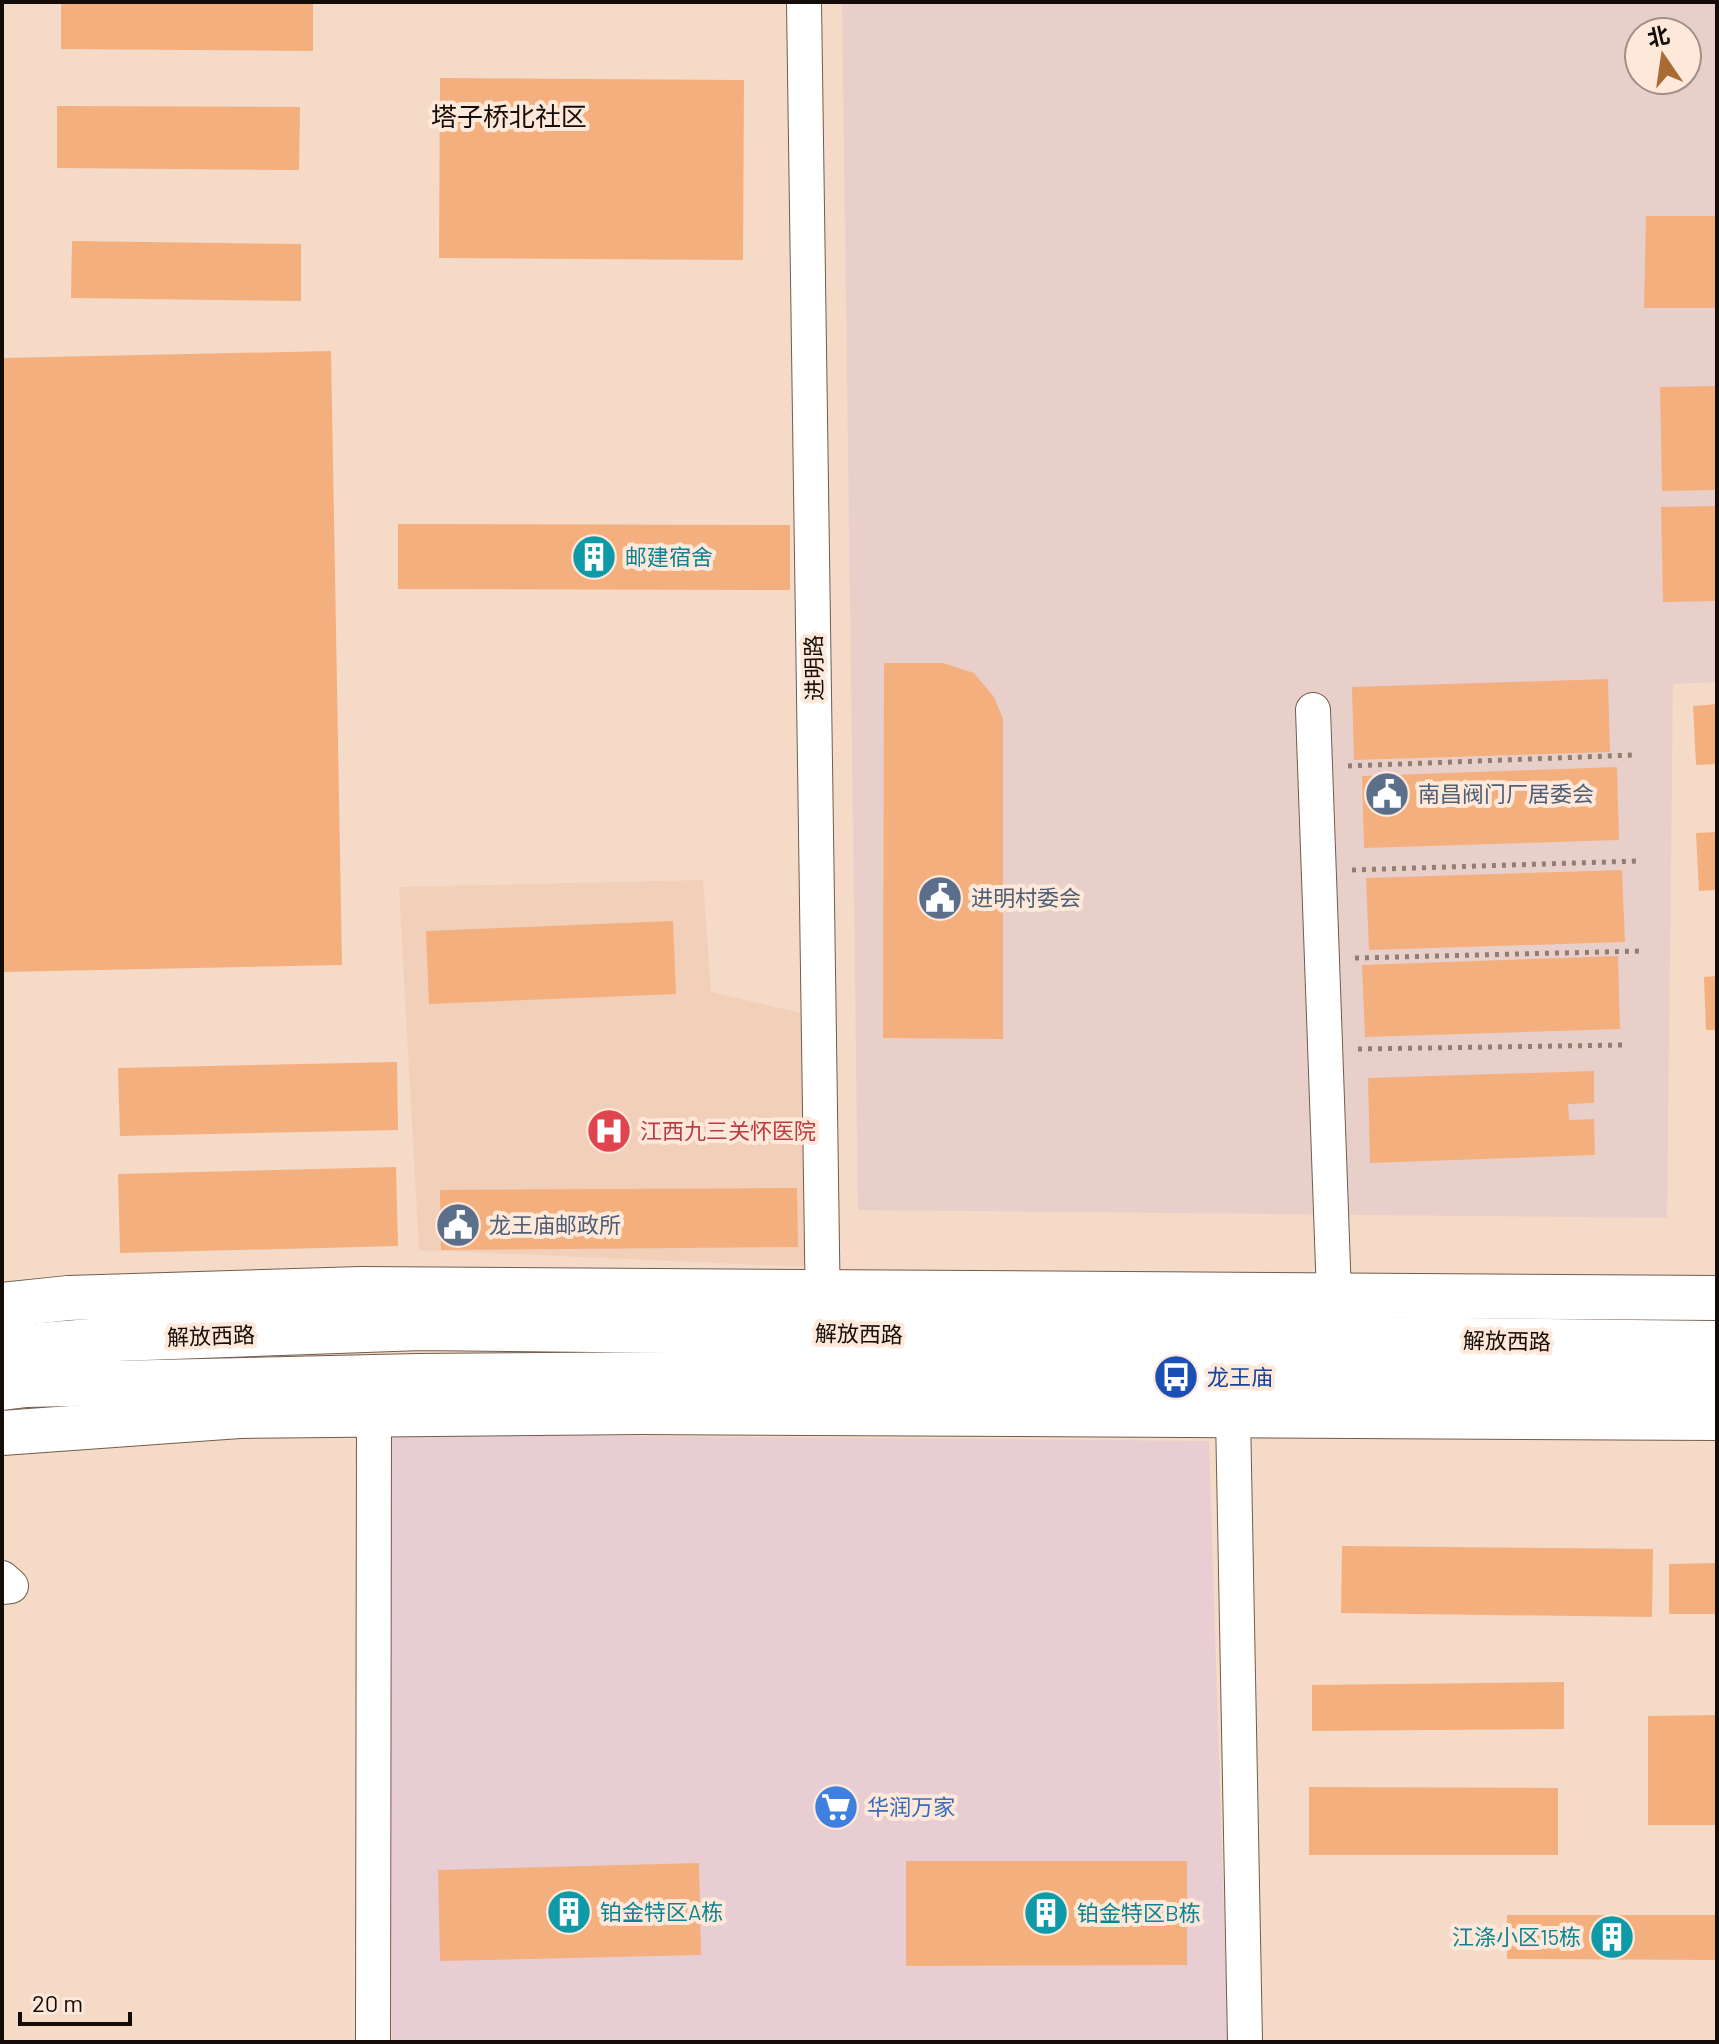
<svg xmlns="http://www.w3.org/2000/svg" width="1719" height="2044" font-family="Barlow,'Noto Sans SC',sans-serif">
  <rect width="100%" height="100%" fill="#f5dac7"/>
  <path fill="#e8ced2" d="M 387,1434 L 1209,1441 L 1228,2042 L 392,2042 Z"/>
  <path fill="#e9cfca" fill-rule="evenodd" d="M 842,2 L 1717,2 L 1717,682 L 1673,684 L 1667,1218 L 858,1210 ZM 1639,32 L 1687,32 L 1687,80 L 1639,80 Z"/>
  <path fill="#f1cfb8" d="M 703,880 L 711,992 L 801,1013 L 813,1267 L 419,1250 L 399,887 Z"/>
  <g fill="#f4af7e">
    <path d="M 61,2 L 313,2 L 313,51 L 61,49 Z"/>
    <path d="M 440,78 L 744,80 L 743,260 L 439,258 Z"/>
    <path d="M 57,106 L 300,107 L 299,170 L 57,168 Z"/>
    <path d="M 1646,216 L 1717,216 L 1717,308 L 1644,308 Z"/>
    <path d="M 72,241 L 301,244 L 301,301 L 71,298 Z"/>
    <path d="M 331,351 L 342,965 L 2,972 L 2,358 Z"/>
    <path d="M 1717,386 L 1717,490 L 1662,491 L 1660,387 Z"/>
    <path d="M 1717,506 L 1717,601 L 1663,602 L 1661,507 Z"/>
    <path d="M 398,524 L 790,525 L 790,590 L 398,589 Z"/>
    <path d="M 884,663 L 943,663 L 974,673 L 994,697 L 1003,719 L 1003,1039 L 883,1038 Z"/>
    <path d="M 1608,679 L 1610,752 L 1354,760 L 1352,687 Z"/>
    <path d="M 1717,704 L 1717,764 L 1696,765 L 1693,706 Z"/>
    <path d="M 1617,767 L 1619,840 L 1364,848 L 1362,776 Z"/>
    <path d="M 1717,832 L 1717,890 L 1699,891 L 1696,833 Z"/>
    <path d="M 1622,870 L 1625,942 L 1369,950 L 1366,878 Z"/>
    <path d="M 673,921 L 676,994 L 429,1004 L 426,931 Z"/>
    <path d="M 1618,956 L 1620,1029 L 1365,1037 L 1362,965 Z"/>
    <path d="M 1717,976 L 1717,1030 L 1706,1030 L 1704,977 Z"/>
    <path d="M 397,1062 L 398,1130 L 120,1136 L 118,1068 Z"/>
    <path d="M 1594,1071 L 1594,1103 L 1568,1104 L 1569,1120 L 1594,1119 L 1595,1155 L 1370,1163 L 1368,1078 Z"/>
    <path d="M 396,1167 L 398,1246 L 120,1253 L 118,1174 Z"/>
    <path d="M 797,1188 L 798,1247 L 441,1250 L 440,1190 Z"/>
    <path d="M 1342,1546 L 1653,1549 L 1652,1617 L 1341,1613 Z"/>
    <path d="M 1717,1563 L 1717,1614 L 1669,1614 L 1669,1564 Z"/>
    <path d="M 1564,1682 L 1564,1729 L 1312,1731 L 1312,1685 Z"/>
    <path d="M 1717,1715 L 1717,1825 L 1648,1825 L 1648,1716 Z"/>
    <path d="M 1309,1787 L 1558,1788 L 1558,1855 L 1309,1855 Z"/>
    <path d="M 906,1861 L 1187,1861 L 1187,1965 L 906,1966 Z"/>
    <path d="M 699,1863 L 701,1955 L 440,1961 L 438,1870 Z"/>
    <path d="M 1507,1915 L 1717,1915 L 1717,1960 L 1507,1959 Z"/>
  </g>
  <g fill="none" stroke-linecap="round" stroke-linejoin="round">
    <g stroke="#735c4c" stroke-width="36">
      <g id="minor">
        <path d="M 804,2 L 823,1317"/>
        <path d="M 1313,710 L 1334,1295"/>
        <path d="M 1233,1415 L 1245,2042"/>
        <path d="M 2,1578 L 11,1586 L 2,1587"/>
        <path d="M 373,2042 L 374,1415"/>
      </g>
    </g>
    <g stroke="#735c4c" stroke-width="46">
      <g id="secondary">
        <path d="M 2,1305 L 68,1298 L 361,1289 L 1717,1298"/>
        <path d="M 2,1433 L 239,1416 L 641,1412 L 1717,1418"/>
      </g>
    </g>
    <g stroke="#735c4c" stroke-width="46">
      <g id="primary">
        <path d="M 2,1348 L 117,1339 L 421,1328 L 1717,1343"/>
        <path d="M 2,1388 L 26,1385 L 418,1376 L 819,1373 L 1717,1384"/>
      </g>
    </g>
    <g stroke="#917e71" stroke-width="5" stroke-dasharray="4 6" stroke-linecap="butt">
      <path d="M 1348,766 L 1634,755"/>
      <path d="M 1352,870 L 1639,861"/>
      <path d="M 1355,958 L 1642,951"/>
      <path d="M 1358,1049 L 1624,1045"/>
    </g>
    <use href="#minor" stroke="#fff" stroke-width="34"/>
    <use href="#secondary" stroke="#fff" stroke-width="44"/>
    <use href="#primary" stroke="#fff" stroke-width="44"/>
  </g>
  <defs>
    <g id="building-disc" transform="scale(2.3)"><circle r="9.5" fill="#0f9aa8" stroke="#fee8d9"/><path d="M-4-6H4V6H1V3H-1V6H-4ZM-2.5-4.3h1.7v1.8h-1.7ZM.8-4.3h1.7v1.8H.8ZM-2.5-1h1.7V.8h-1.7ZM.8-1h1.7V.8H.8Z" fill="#fff"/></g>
    <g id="civic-disc" transform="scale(2.3)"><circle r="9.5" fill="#5c6f8a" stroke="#fee8d9"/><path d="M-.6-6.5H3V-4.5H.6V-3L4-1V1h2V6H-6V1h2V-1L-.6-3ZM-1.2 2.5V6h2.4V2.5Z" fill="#fff"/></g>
    <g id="hospital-disc" transform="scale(2.3)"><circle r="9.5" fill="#e0444e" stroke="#fee8d9"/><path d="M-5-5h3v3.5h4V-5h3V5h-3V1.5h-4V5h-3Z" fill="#fff"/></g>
    <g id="bus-disc" transform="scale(2.3)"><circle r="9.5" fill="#1a4fb4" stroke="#fee8d9"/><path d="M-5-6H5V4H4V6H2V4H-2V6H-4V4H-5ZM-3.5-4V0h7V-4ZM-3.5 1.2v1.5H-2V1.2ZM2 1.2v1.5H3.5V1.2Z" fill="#fff"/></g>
    <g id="supermarket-disc" transform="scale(2.3)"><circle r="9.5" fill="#3f7fe0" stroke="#fee8d9"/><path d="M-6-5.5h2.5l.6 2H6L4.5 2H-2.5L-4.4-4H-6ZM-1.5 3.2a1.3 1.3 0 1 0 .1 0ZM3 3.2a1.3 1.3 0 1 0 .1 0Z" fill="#fff"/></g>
  </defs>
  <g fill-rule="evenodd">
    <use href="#building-disc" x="594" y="557"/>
    <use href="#civic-disc" x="1387" y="794"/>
    <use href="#civic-disc" x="940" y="898"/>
    <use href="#hospital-disc" x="609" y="1131"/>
    <use href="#civic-disc" x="458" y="1225"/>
    <use href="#bus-disc" x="1176" y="1377"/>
    <use href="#supermarket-disc" x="836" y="1807"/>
    <use href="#building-disc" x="569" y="1912"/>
    <use href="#building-disc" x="1046" y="1913"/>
    <use href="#building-disc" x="1612" y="1937"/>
  </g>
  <g text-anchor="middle" stroke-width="8" stroke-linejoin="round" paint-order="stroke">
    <g font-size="22" fill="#0d838f" stroke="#fee8d9" text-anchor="start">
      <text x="625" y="565">邮建宿舍</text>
      <text x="600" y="1920">铂金特区A栋</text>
      <text x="1077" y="1921">铂金特区B栋</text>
      <text x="1581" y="1945" text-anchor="end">江涤小区15栋</text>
    </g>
    <g font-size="22" fill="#150c07" stroke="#fee8d9">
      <text transform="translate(814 668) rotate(-91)" y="8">进明路</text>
      <text transform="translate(859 1334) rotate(1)" y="8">解放西路</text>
      <text transform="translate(211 1336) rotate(-2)" y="8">解放西路</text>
      <text transform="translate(1507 1341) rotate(1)" y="8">解放西路</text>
    </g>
    <g font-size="22" fill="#4e5e75" stroke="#fee8d9" text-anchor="start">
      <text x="1418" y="802">南昌阀门厂居委会</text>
      <text x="971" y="906">进明村委会</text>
      <text x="489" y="1233">龙王庙邮政所</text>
    </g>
    <g font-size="22" fill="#be3a42" stroke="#fee8d9" text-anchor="start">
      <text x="640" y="1139">江西九三关怀医院</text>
    </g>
    <g font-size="22" fill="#164399" stroke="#fee8d9" text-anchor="start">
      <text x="1207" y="1385">龙王庙</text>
    </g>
    <g font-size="22" fill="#366cbe" stroke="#fee8d9" text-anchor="start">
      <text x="867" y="1815">华润万家</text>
    </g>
    <g font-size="26" fill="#150c07" stroke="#fee8d9">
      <text x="509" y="126">塔子桥北社区</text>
    </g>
  </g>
  <rect width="1719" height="2044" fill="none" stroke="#150c07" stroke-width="8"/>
  <g transform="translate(1663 56) rotate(347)"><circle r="38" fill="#fee8d9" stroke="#a19085" stroke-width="2"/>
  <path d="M0-6L14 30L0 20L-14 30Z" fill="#aa6a33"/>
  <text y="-12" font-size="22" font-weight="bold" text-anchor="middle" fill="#150c07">北</text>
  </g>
  <path d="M20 2012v12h110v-12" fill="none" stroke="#150c07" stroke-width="4"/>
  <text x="32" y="2012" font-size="24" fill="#150c07" stroke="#fee8d9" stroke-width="6" paint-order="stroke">20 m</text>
</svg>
